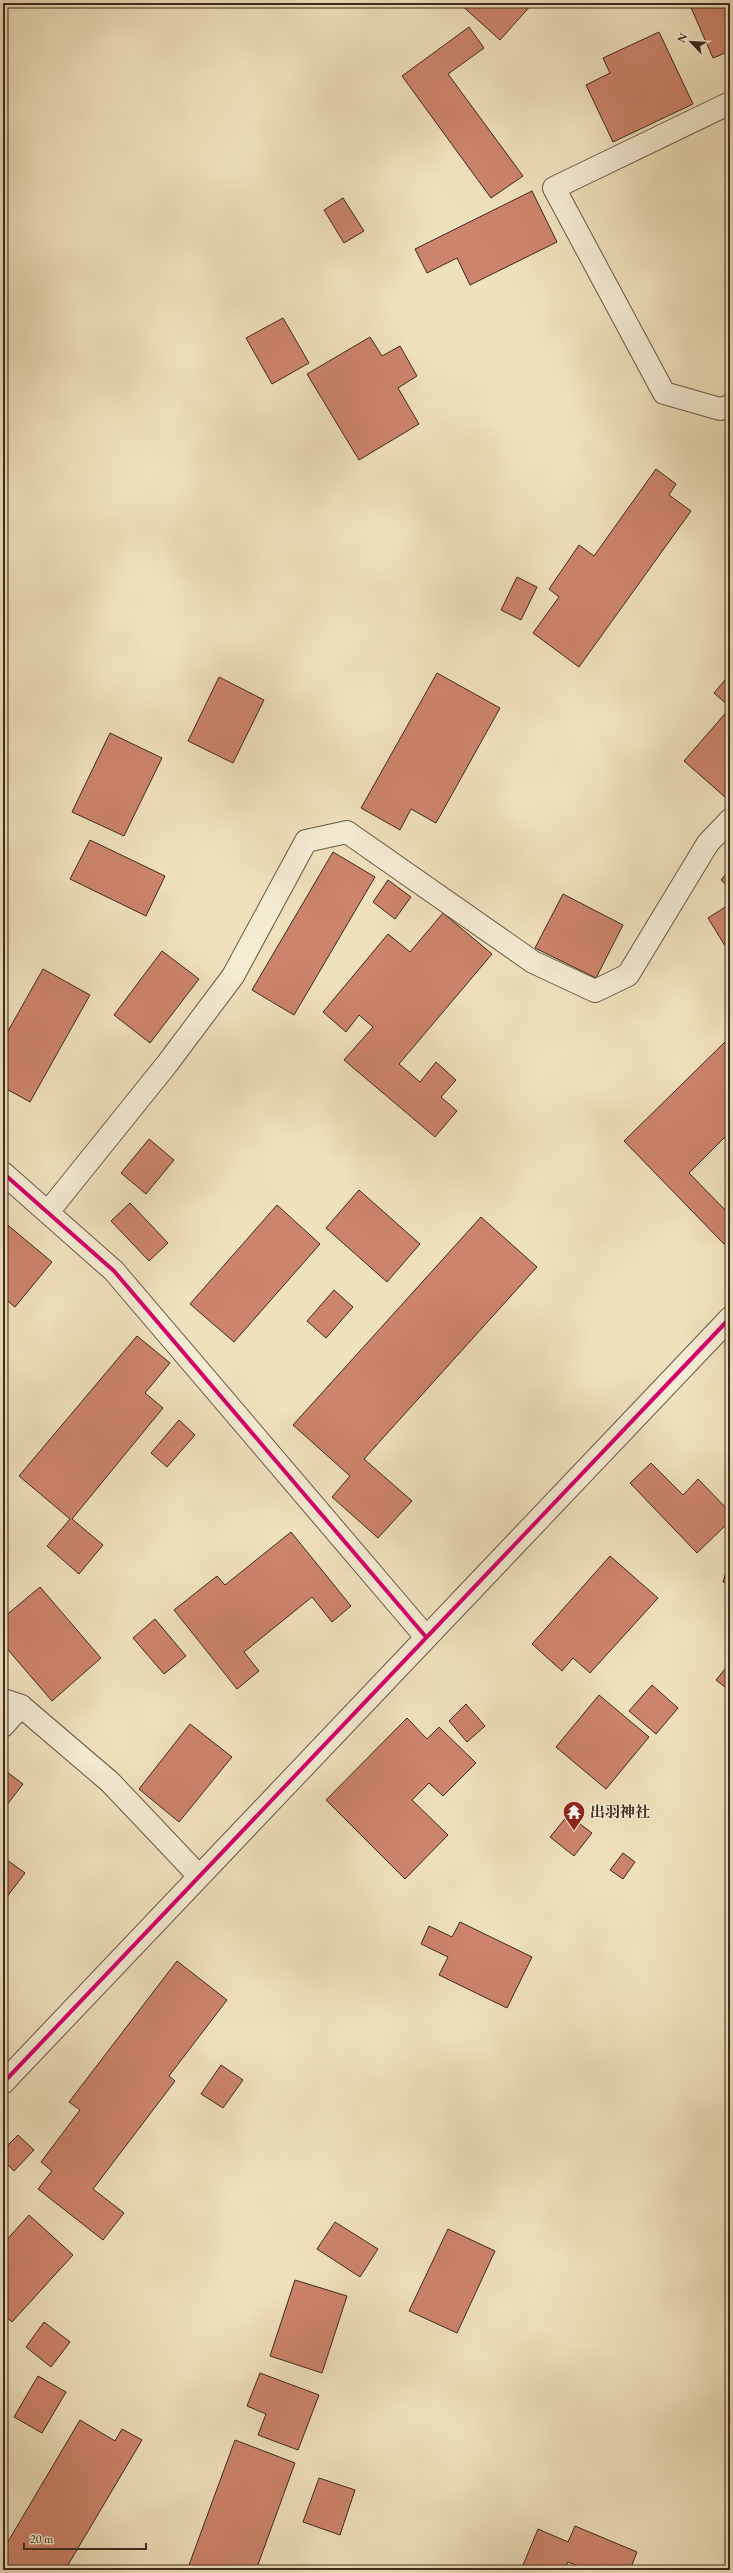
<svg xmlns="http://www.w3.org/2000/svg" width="733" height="2573" font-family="'EB Garamond','Noto Serif JP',serif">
  <rect width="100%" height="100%" fill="#f0e1bd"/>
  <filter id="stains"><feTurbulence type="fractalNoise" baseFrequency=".005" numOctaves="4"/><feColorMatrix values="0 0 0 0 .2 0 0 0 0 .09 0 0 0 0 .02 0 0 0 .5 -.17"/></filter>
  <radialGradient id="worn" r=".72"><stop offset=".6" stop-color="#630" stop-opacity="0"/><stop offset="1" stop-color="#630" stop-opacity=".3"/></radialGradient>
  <g fill="#cd846c" stroke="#3c2a1d">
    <path d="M 459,3 L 533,3 L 500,40 Z"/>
    <path d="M 689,3 L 730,3 L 730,51 L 713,58 Z"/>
    <path d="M 469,27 L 484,48 L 448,74 L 523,176 L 491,198 L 402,76 Z"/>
    <path d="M 659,32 L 693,104 L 613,142 L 586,85 L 610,73 L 603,58 Z"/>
    <path d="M 532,191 L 557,242 L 470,285 L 457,258 L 427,273 L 415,249 Z"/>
    <path d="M 343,198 L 364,231 L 344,243 L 324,210 Z"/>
    <path d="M 283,318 L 309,363 L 272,384 L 246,338 Z"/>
    <path d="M 370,337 L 382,356 L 400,346 L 417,376 L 398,388 L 419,424 L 359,460 L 307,374 Z"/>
    <path d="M 656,469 L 676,484 L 669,495 L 691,511 L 579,667 L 533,633 L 559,597 L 549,589 L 579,545 L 594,556 Z"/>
    <path d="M 517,577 L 537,587 L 521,620 L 501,610 Z"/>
    <path d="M 437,673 L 500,708 L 436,823 L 411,809 L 400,830 L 361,808 Z"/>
    <path d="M 730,674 L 730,707 L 714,693 Z"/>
    <path d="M 219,677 L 264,700 L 233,763 L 188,741 Z"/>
    <path d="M 730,708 L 730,791 L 725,797 L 684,761 Z"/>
    <path d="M 110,733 L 162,758 L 124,836 L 72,812 Z"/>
    <path d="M 90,840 L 165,876 L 146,916 L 70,879 Z"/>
    <path d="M 333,852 L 375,877 L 294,1015 L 252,990 Z"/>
    <path d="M 730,869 L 730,888 L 721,880 Z"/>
    <path d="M 388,880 L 411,897 L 395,919 L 373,902 Z"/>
    <path d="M 563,894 L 623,925 L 596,978 L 535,948 Z"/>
    <path d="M 730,904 L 730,954 L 708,918 Z"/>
    <path d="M 443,913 L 492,954 L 399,1064 L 420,1082 L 436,1062 L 456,1080 L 441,1097 L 457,1111 L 435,1137 L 344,1060 L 373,1027 L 359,1015 L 346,1032 L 323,1012 L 388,934 L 410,952 Z"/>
    <path d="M 162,951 L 199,979 L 150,1043 L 114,1015 Z"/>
    <path d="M 43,969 L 90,995 L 30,1102 L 3,1087 L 3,1040 Z"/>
    <path d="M 730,1037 L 730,1132 L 689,1173 L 730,1215 L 730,1239 L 724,1244 L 624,1141 Z"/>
    <path d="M 149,1139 L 174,1160 L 146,1194 L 121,1173 Z"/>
    <path d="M 359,1190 L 420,1244 L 387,1282 L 326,1228 Z"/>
    <path d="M 130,1203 L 168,1243 L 149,1261 L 111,1221 Z"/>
    <path d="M 277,1205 L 320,1244 L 234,1342 L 190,1304 Z"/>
    <path d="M 481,1217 L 537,1267 L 364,1459 L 412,1501 L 378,1538 L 332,1497 L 350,1476 L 293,1425 Z"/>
    <path d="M 4,1222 L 52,1262 L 15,1307 L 3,1297 Z"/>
    <path d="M 334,1290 L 353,1307 L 326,1338 L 307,1321 Z"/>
    <path d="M 137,1336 L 170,1363 L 145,1393 L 163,1408 L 72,1519 L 103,1545 L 79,1574 L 47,1546 L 70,1519 L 19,1476 Z"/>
    <path d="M 179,1420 L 195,1435 L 167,1467 L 151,1453 Z"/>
    <path d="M 651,1463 L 683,1495 L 698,1479 L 730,1512 L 730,1521 L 697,1553 L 630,1483 Z"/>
    <path d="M 291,1532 L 351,1606 L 332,1622 L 312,1597 L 244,1652 L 259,1671 L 237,1689 L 174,1610 L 217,1576 L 225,1585 Z"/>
    <path d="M 610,1556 L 658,1598 L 590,1673 L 573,1658 L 562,1671 L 532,1644 Z"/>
    <path d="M 730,1558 L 730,1583 L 723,1582 Z"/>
    <path d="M 40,1587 L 101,1658 L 52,1701 L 3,1644 L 3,1618 Z"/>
    <path d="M 155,1619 L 186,1656 L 164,1674 L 133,1638 Z"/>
    <path d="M 730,1663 L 730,1691 L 716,1680 Z"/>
    <path d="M 652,1685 L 678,1708 L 656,1734 L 629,1711 Z"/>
    <path d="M 599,1695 L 649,1737 L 606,1789 L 556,1747 Z"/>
    <path d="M 466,1704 L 485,1726 L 467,1742 L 449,1721 Z"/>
    <path d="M 407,1718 L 427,1739 L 439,1727 L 476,1763 L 443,1796 L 429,1783 L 412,1800 L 448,1835 L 405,1879 L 326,1800 Z"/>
    <path d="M 190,1724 L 232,1757 L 179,1822 L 139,1789 Z"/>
    <path d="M 3,1769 L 23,1784 L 3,1810 Z"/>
    <path d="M 568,1815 L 592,1833 L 574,1856 L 550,1837 Z"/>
    <path d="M 623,1853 L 635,1862 L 623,1879 L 610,1870 Z"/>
    <path d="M 3,1857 L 25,1873 L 3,1902 Z"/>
    <path d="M 460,1922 L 532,1957 L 507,2008 L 439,1975 L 448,1957 L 421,1944 L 429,1926 L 452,1937 Z"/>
    <path d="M 177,1961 L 227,2000 L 169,2076 L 175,2081 L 93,2189 L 124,2213 L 103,2240 L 38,2189 L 52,2171 L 41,2162 L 80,2110 L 69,2102 Z"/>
    <path d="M 221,2065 L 243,2080 L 223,2108 L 201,2094 Z"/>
    <path d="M 18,2135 L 34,2150 L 14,2171 L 3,2160 L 3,2150 Z"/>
    <path d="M 29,2215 L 73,2255 L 12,2322 L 3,2314 L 3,2244 Z"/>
    <path d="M 335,2222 L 378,2249 L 360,2277 L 317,2249 Z"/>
    <path d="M 448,2229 L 495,2251 L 457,2333 L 409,2311 Z"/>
    <path d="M 295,2280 L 347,2296 L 322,2373 L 270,2356 Z"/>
    <path d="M 44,2322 L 70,2342 L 51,2367 L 26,2347 Z"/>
    <path d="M 260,2373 L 319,2395 L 298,2450 L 258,2435 L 266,2414 L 247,2406 Z"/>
    <path d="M 38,2376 L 66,2392 L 42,2433 L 14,2417 Z"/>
    <path d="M 80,2420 L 115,2441 L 122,2429 L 142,2440 L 65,2570 L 3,2570 L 3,2550 Z"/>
    <path d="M 235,2440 L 295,2463 L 256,2570 L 202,2570 L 189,2565 Z"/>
    <path d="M 319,2478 L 355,2490 L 340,2535 L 303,2522 Z"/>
    <path d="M 575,2526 L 637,2552 L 630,2570 L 587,2570 L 568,2562 L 564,2570 L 521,2570 L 538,2529 L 568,2542 Z"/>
  </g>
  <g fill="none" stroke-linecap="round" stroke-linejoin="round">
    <g stroke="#695845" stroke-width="24">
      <g id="minor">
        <path d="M 730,103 L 554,188 L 664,393 L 720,409 L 730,406"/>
        <path d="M 3,1173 L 114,1271 L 426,1637"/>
        <path d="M 48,1212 L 167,1064 L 233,976 L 306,841 L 347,832 L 533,962 L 595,991 L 628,975 L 708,843 L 730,820"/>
        <path d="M 3,1700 L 21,1706 L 110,1782 L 199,1876"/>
        <path d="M 3,1726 L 21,1706"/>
        <path d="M 3,2083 L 730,1318"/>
      </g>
    </g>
    <use href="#minor" stroke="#f5ecd4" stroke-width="22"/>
    <g stroke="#f5ecd4" stroke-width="6">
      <g id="cycleway">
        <path d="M 3,1173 L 114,1271 L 426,1637"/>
        <path d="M 3,2083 L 730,1318"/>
      </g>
    </g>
    <use href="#cycleway" stroke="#d6006c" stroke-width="4"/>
  </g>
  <defs>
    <g id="temple-pin" transform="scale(1.15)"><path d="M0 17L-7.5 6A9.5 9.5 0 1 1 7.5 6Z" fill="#8f2418" stroke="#f5ecd4"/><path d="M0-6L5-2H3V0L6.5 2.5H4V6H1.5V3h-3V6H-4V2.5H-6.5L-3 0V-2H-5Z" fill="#fff"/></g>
  </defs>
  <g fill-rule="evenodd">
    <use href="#temple-pin" x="574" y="1812"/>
  </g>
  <g text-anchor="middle" stroke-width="3" stroke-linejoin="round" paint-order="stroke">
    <g font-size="15" font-weight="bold" fill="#3c2a1d" stroke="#f5ecd4" text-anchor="start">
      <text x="590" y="1817">出羽神社</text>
    </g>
  </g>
  <rect width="733" height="2573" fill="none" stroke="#f0e1bd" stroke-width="16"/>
  <rect x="4" y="4" width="725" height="2565" fill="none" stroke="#3c2a1d" stroke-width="2"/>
  <rect x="8" y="8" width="717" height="2557" fill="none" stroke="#3c2a1d"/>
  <g transform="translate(691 42) rotate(295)" stroke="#f5ecd4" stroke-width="3" paint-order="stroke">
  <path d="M0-3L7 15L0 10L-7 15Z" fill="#3c2a1d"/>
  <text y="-6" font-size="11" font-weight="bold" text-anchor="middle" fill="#3c2a1d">N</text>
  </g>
  <path d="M24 2543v6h122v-6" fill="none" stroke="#3c2a1d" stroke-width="2"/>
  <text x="30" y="2543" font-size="12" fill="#3c2a1d" stroke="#f5ecd4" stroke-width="3" paint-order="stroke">20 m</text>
  <rect width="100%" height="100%" filter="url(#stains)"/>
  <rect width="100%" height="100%" fill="url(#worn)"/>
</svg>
